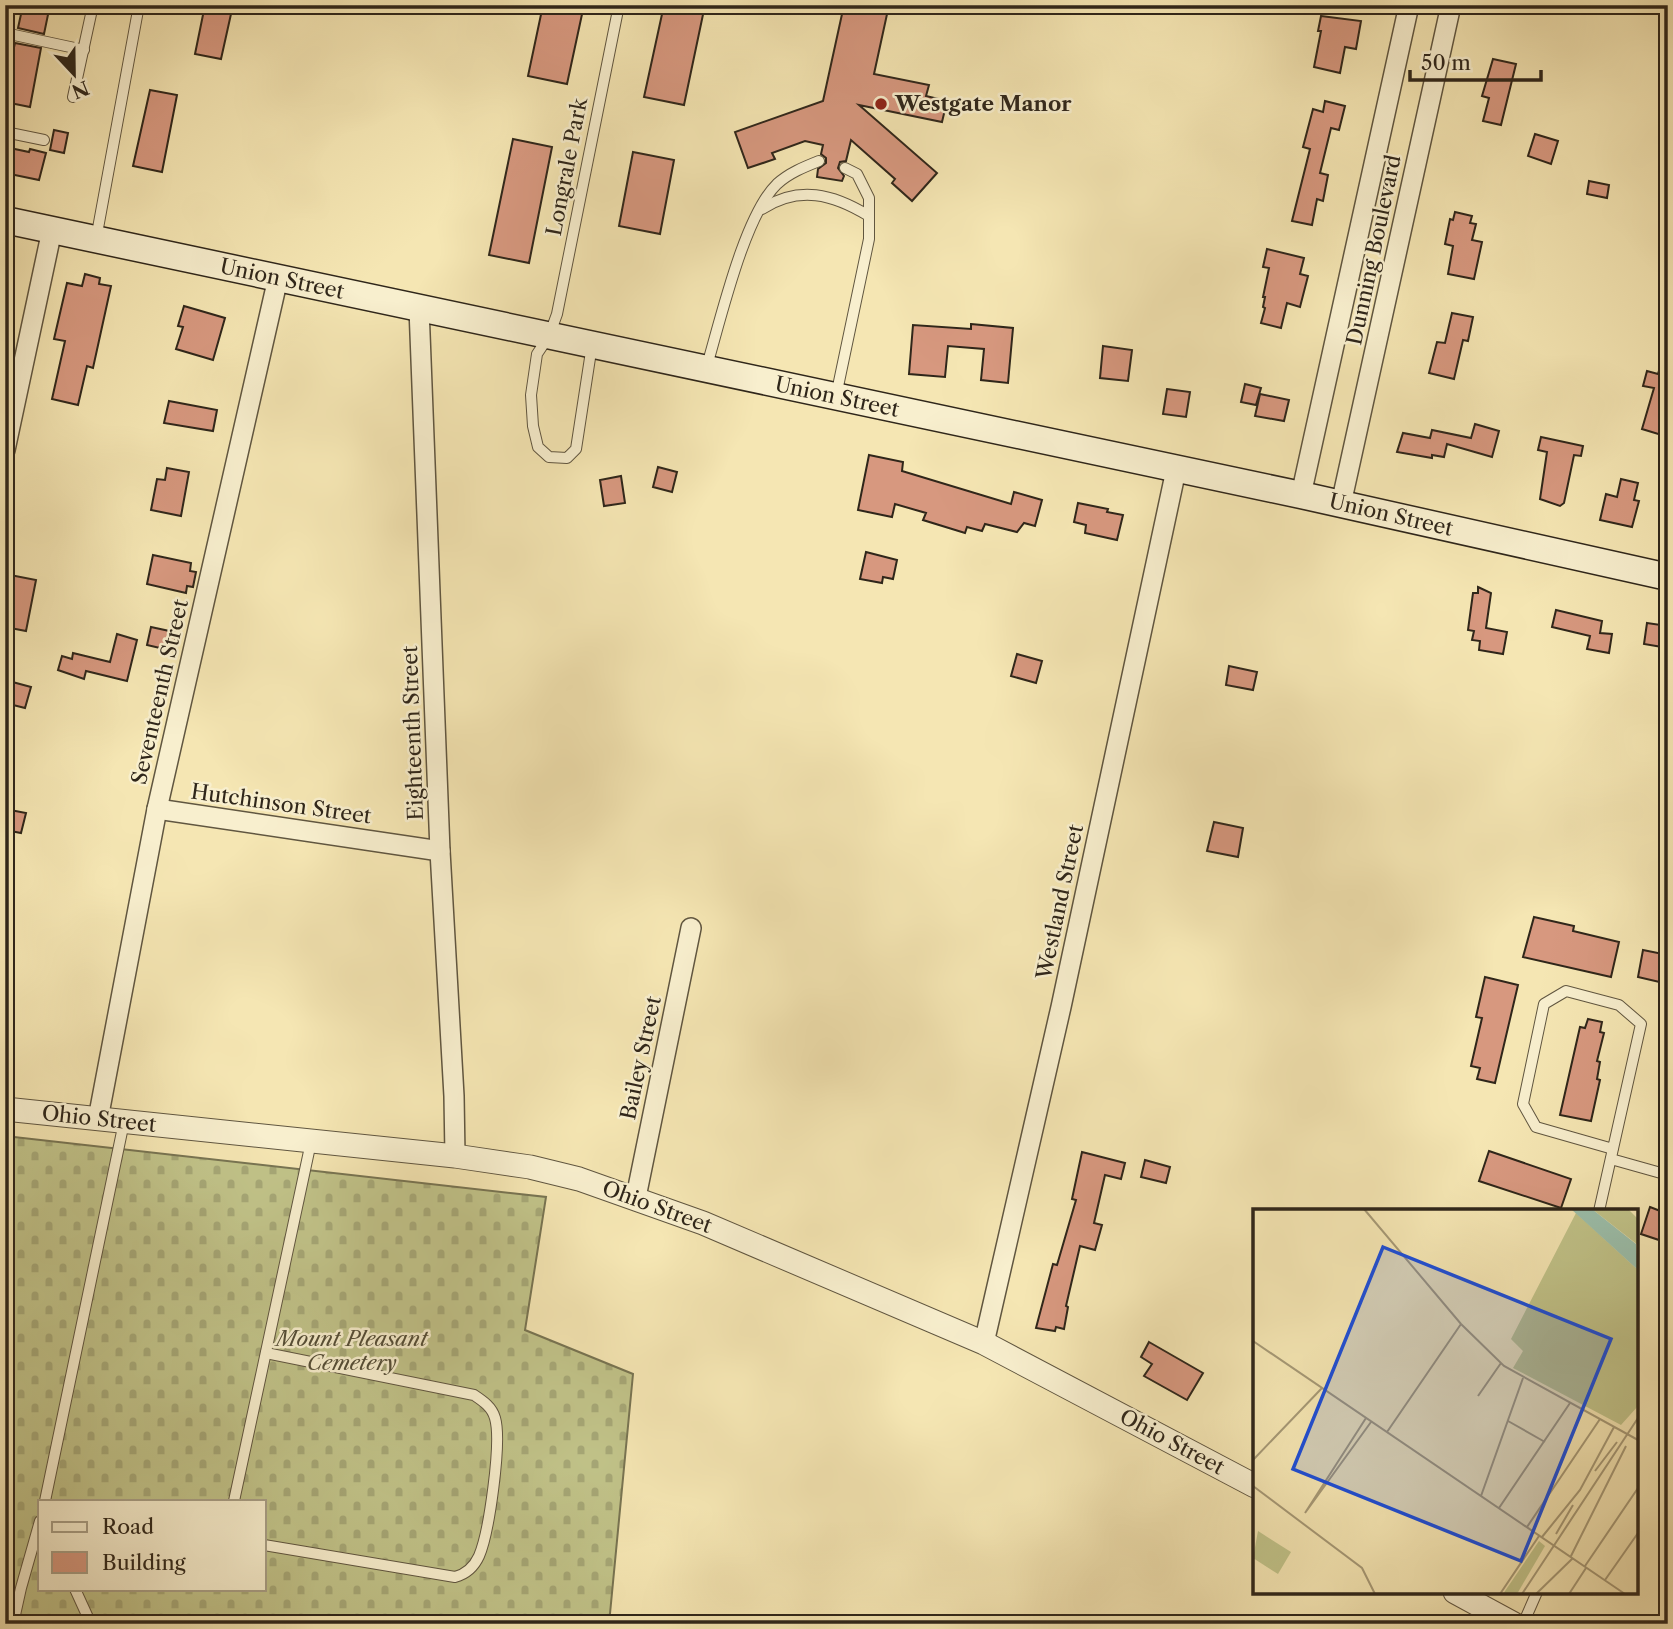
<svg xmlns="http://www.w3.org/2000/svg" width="1673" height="1629" font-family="'Libre Caslon Text',serif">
  <defs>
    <pattern id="cemetery-stones" width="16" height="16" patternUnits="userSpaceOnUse" patternTransform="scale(1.75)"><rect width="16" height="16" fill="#c1c389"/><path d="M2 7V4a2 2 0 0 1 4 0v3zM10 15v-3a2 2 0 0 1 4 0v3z" fill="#a6a776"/></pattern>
  </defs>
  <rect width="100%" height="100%" fill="#f5e6b3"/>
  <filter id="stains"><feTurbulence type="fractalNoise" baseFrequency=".00286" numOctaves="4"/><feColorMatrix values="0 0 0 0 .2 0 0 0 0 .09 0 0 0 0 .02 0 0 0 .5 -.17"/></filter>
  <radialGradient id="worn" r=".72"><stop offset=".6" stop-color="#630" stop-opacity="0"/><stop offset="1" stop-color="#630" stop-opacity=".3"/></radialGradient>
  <path fill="url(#cemetery-stones)" stroke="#787452" stroke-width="2" fill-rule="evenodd" d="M 5,1136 L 546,1197 L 525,1330 L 633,1374 L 609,1624 L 5,1624 ZM 40,1501 L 264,1501 L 264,1589 L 40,1589 Z"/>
  <g fill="#d7987f" stroke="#2f261a" stroke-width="2">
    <path d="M 23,5 L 50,5 L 44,34 L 18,28 Z"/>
    <path d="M 205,5 L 233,5 L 221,59 L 195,54 Z"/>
    <path d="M 543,5 L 584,5 L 567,84 L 528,76 Z"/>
    <path d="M 664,5 L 705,5 L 684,105 L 644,97 Z"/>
    <path d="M 844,5 L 889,5 L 874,74 L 929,85 L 926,96 L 947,101 L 942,122 L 859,105 L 937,173 L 912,201 L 892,183 L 895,179 L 851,140 L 846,161 L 840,162 L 838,168 L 844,176 L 842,181 L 817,177 L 818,169 L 826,163 L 826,158 L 821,154 L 823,145 L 805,141 L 772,153 L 775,159 L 748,168 L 735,132 L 823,101 Z"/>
    <path d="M 1321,16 L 1361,21 L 1356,49 L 1345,47 L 1340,73 L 1314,67 L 1321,31 L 1318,31 Z"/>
    <path d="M 15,43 L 41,48 L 30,107 L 5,102 L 5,86 Z"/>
    <path d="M 1493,59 L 1516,64 L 1501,125 L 1483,121 L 1489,98 L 1482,96 Z"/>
    <path d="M 150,90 L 177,95 L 162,172 L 133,166 Z"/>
    <path d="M 1325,101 L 1345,106 L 1339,130 L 1331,128 L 1320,173 L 1328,175 L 1323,201 L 1317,199 L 1312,225 L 1292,221 L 1310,149 L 1303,147 L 1313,109 L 1323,112 Z"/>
    <path d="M 54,130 L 68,133 L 64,153 L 50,150 Z"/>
    <path d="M 1535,134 L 1558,141 L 1551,164 L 1528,156 Z"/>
    <path d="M 513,139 L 552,147 L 529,263 L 489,255 Z"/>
    <path d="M 10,148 L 29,152 L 30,149 L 46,153 L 39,180 L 5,173 Z"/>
    <path d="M 633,152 L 674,160 L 660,234 L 619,226 Z"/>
    <path d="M 1589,181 L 1609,185 L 1607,198 L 1587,194 Z"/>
    <path d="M 1455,212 L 1472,216 L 1470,223 L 1476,224 L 1472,240 L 1482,242 L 1474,279 L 1448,274 L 1453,246 L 1445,244 L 1450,219 L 1453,220 Z"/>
    <path d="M 1267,249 L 1304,258 L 1300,274 L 1308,276 L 1300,307 L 1287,303 L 1281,328 L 1261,323 L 1265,308 L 1263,307 L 1265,297 L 1263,297 L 1269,268 L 1263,267 Z"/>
    <path d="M 85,274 L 100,278 L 99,284 L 111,286 L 93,368 L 87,366 L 78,405 L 52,399 L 65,341 L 54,339 L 67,283 L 82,286 Z"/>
    <path d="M 184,306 L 225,318 L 213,360 L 176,349 L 183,327 L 178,326 Z"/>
    <path d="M 1452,313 L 1473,317 L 1468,341 L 1463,340 L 1454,379 L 1429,373 L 1437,342 L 1445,343 Z"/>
    <path d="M 971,324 L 1013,328 L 1008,383 L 981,380 L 984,349 L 948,346 L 945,377 L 909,374 L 913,325 L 971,329 Z"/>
    <path d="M 1103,346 L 1132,350 L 1128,381 L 1100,378 Z"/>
    <path d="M 1664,353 L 1668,354 L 1668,437 L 1642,429 L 1654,388 L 1643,386 L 1647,371 L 1658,374 Z"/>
    <path d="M 1245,384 L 1261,388 L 1256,405 L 1241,402 Z"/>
    <path d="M 1167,389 L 1190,392 L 1186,417 L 1163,414 Z"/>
    <path d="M 1260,394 L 1289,400 L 1284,421 L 1255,416 Z"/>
    <path d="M 169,401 L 217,410 L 213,431 L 164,423 Z"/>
    <path d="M 1475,424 L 1499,431 L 1492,457 L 1447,444 L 1444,457 L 1432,455 L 1432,458 L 1397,452 L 1403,433 L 1430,438 L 1432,430 L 1471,438 Z"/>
    <path d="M 1541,437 L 1583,446 L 1581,456 L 1574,455 L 1564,503 L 1560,506 L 1540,499 L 1547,452 L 1538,450 Z"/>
    <path d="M 869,455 L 903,462 L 902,471 L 1011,504 L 1014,492 L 1042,500 L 1035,526 L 1024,523 L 1017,532 L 985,524 L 982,531 L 967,527 L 965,533 L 923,520 L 926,513 L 895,504 L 892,517 L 858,510 Z"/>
    <path d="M 658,467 L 677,472 L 672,492 L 653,487 Z"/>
    <path d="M 167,468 L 189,472 L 181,516 L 151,510 L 157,479 L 165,480 Z"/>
    <path d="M 621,476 L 625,503 L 604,506 L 600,480 Z"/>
    <path d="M 1621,479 L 1638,483 L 1634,500 L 1639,501 L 1632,527 L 1600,520 L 1606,494 L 1617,497 Z"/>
    <path d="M 1078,503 L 1108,509 L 1107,512 L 1123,515 L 1117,540 L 1085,533 L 1086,525 L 1074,522 Z"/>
    <path d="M 866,552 L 897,560 L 893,579 L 883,577 L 882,583 L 860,579 Z"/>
    <path d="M 153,555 L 191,563 L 190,571 L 196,572 L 193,587 L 187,586 L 186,593 L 147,584 Z"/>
    <path d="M 5,574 L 36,580 L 26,631 L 5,627 Z"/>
    <path d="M 1478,587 L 1491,593 L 1486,628 L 1507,632 L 1503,654 L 1479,650 L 1480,641 L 1472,640 L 1474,631 L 1468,630 L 1473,593 L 1478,593 Z"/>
    <path d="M 1556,610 L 1602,621 L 1600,633 L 1612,634 L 1609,653 L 1587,649 L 1590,636 L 1552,627 Z"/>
    <path d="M 1647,623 L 1668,626 L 1668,648 L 1644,644 Z"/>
    <path d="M 151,627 L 174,632 L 173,634 L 176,635 L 173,651 L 147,645 Z"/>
    <path d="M 117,634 L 137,640 L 127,681 L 86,671 L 84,679 L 58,670 L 62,656 L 72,659 L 73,653 L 110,662 Z"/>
    <path d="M 1017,654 L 1042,661 L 1036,683 L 1011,676 Z"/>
    <path d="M 1229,666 L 1257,672 L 1253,690 L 1226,685 Z"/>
    <path d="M 5,680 L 31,687 L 25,708 L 5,703 Z"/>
    <path d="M 5,809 L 26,813 L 21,833 L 5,830 Z"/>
    <path d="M 1214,822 L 1243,828 L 1238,857 L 1207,851 Z"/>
    <path d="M 1534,917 L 1574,926 L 1573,931 L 1619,942 L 1611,977 L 1523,957 Z"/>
    <path d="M 1643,950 L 1668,955 L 1668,984 L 1638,977 Z"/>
    <path d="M 1485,977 L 1518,985 L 1495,1083 L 1477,1079 L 1480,1068 L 1471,1066 L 1482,1018 L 1476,1017 Z"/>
    <path d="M 1588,1019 L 1602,1022 L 1600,1032 L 1604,1033 L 1597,1061 L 1600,1062 L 1597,1079 L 1600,1080 L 1591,1121 L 1560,1115 L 1580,1027 L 1585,1028 Z"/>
    <path d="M 1489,1151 L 1571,1179 L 1561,1208 L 1479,1181 Z"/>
    <path d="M 1082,1152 L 1125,1163 L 1121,1179 L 1105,1175 L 1094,1223 L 1102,1225 L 1095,1250 L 1080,1246 L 1066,1306 L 1068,1307 L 1064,1329 L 1056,1327 L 1055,1331 L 1036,1328 L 1053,1264 L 1057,1265 L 1076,1200 L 1072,1199 Z"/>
    <path d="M 1145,1160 L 1170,1167 L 1166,1183 L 1141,1177 Z"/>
    <path d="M 1650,1207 L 1668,1214 L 1668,1243 L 1641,1234 Z"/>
    <path d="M 1149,1342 L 1203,1373 L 1187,1400 L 1144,1376 L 1152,1364 L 1141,1357 Z"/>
  </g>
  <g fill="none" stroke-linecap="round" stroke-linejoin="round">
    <g stroke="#605640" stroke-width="12">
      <g id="service">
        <path d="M 5,33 L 84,50"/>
        <path d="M 73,97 L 93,5"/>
        <path d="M 5,132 L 44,140"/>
        <path d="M 762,209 C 799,185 833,194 869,216"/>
        <path d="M 96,239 L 139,5"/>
        <path d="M 592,345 L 576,449 L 567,458 L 549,457 L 538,447 L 533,426 L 531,395 L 537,354 L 549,336 L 557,314 L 619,5"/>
        <path d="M 706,369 C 720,322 744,216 777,184 C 789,173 804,167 819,161"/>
        <path d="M 836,396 L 869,239 L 869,198 L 857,174 L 845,168"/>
        <path d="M 1611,1159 L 1668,1175"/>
        <path d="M 1599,1211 L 1641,1024 L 1619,1005 L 1566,991 L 1544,1004 L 1523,1104 L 1536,1127 L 1613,1149"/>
        <path d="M 45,1501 L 124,1122"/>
        <path d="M 234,1501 L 311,1142"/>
        <path d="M 264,1545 L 455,1577 C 466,1574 474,1567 479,1556 C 489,1533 502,1442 495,1418 C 492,1407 483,1401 474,1395 L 266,1353"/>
        <path d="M 75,1589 L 91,1624"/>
        <path d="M 13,1624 L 21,1588 L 40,1521"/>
        <path d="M 1523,1624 L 1537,1592"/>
      </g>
    </g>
    <g stroke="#605640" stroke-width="22">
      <g id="minor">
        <path d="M 419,308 L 440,851 L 454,1096 L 455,1156"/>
        <path d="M 5,450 L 52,230"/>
        <path d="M 1301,495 L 1409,5"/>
        <path d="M 1341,504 L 1451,5"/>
        <path d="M 157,809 L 440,851"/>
        <path d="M 98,1119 L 157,809 L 278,278"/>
        <path d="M 636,1197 L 691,928"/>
        <path d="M 984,1343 L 1061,1007 L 1176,470"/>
      </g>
    </g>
    <g stroke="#605640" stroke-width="25">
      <g id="tertiary">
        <path d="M 5,1109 L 455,1156 L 530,1167 L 579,1179 L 703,1223 L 984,1343 L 1255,1486"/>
        <path d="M 1455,1592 L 1514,1624"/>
      </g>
    </g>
    <g stroke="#2f261a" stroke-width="29">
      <path id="secondary" d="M 5,220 L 1301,495 L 1668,577"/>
    </g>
    <use href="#service" stroke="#f8efce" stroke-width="10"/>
    <use href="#minor" stroke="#f8efce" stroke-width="19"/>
    <use href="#tertiary" stroke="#f8efce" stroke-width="23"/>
    <use href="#secondary" stroke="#f8efce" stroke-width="26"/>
  </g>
  <circle fill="#8f2418" stroke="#f8efce" stroke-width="2.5" cx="881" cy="104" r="7"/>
  <g text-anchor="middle" stroke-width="5" stroke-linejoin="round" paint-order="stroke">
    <g font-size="21" font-weight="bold" fill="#2f261a" stroke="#f8efce" text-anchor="start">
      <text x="895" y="111">Westgate Manor</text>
    </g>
    <g font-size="21" fill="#2f261a" stroke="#f8efce">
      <text transform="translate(567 167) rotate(-79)" y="7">Longrale Park</text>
      <text transform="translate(1374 250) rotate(-78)" y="7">Dunning Boulevard</text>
      <text transform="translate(282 279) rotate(12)" y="7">Union Street</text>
      <text transform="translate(837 397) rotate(12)" y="7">Union Street</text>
      <text transform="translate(1391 515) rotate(13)" y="7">Union Street</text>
      <text transform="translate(160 692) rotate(-77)" y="7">Seventeenth Street</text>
      <text transform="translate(413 733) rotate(-92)" y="7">Eighteenth Street</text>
      <text transform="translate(281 804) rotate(8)" y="7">Hutchinson Street</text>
      <text transform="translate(1060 902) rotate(-78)" y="7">Westland Street</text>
      <text transform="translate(641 1058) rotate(-78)" y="7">Bailey Street</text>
      <text transform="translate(99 1119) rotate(6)" y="7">Ohio Street</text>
      <text transform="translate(657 1207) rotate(20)" y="7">Ohio Street</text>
      <text transform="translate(1172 1442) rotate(28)" y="7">Ohio Street</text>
    </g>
    <g font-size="21" font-style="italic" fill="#544d36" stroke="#f8efce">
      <text x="352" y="1346">Mount Pleasant<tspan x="352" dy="24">Cemetery</tspan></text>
    </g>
  </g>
  <g transform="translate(1253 1209)">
    <rect width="385" height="385" fill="#f5e6b3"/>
    <path d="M 286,332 L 292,337 L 264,385 L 250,385 Z" fill="#c1c389"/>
    <path d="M 323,4 L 385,61 L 385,197 L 368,216 L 260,159 L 270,142 L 258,130 Z" fill="#c1c389"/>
    <path d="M 339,0 L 375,0 L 385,10 L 385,36 Z" fill="#c1c389"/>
    <path d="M 5,322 L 38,343 L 25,365 L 0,349 Z" fill="#c1c389"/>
    <path d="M 318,0 L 339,0 L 383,35 L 385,61 Z" fill="#9cc0ac"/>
    <path fill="none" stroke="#a69976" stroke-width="2" d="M 111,0 L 208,115 L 251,157 L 385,231M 0,132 L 372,385M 225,187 L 248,154M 113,209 L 52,304 L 118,213M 255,212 L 292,233M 134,223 L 208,115M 0,251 L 69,179M 342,262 L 364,233M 0,277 L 109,359 L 122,385M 228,287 L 270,169M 246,299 L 317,194M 274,318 L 347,210M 303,325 L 320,296M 289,328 L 327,281 L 361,218M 318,347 L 373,237M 332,357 L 385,279M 352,371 L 385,324M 247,385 L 286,327M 269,385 L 385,209M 283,385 L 320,349M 316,385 L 333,359"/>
    <path fill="#1d4ed8" fill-opacity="0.15" stroke="#1d4ed8" stroke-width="3.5" d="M 130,38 L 358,130 L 268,352 L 40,260 Z"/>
    <rect width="385" height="385" fill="none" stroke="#2f261a" stroke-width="3.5"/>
  </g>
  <rect width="1673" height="1629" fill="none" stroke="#f5e6b3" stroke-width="28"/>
  <rect x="7" y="7" width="1659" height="1615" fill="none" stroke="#2f261a" stroke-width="3.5"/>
  <rect x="14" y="14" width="1645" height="1601" fill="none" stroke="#2f261a" stroke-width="2"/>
  <rect x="38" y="1500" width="228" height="91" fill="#f8efce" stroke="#a89f86" stroke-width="2"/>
  <rect x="52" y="1522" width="35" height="10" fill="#f8efce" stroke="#a89f86" stroke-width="2"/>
  <text x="102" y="1534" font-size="21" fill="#2f261a">Road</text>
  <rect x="52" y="1552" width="35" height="21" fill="#d7987f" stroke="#a89f86" stroke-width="2"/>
  <text x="102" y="1570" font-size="21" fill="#2f261a">Building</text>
  <g transform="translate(74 74) rotate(158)" stroke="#f8efce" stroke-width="5" paint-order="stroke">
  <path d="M0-5L12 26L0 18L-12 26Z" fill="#2f261a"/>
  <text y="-10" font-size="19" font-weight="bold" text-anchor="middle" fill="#2f261a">N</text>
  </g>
  <path d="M1410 70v10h131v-10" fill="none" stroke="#2f261a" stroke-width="3.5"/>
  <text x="1421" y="70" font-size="21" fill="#2f261a" stroke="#f8efce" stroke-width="5" paint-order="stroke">50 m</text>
  <rect width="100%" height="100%" filter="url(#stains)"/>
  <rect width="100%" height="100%" fill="url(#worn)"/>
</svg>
